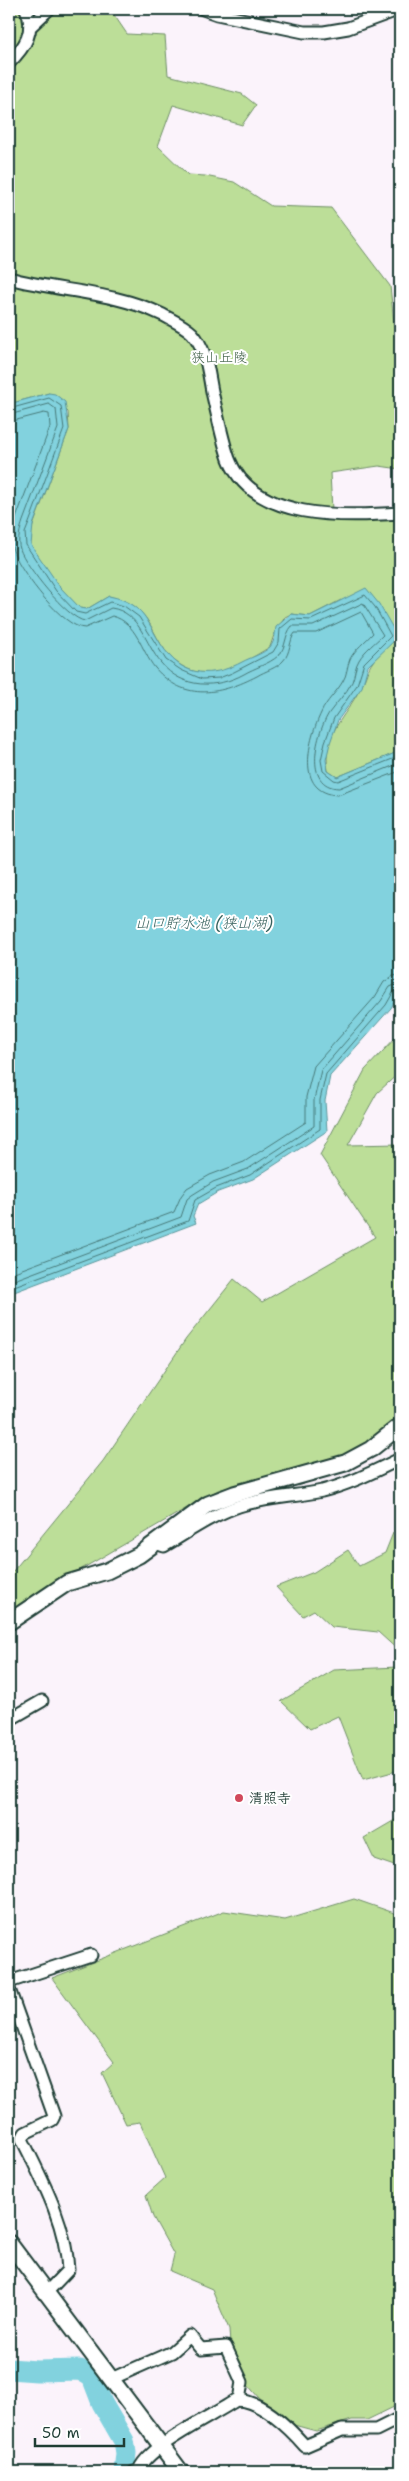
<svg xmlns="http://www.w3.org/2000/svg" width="409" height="2481" font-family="'Shantell Sans','Klee One',sans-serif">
  <rect width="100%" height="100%" fill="#fbf3fb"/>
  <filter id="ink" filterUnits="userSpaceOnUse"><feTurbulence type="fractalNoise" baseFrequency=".02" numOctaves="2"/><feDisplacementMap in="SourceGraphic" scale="10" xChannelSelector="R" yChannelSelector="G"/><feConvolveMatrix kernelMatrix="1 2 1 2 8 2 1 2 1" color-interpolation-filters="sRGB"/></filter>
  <g filter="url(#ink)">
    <g fill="#bcde98" stroke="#6e8e66">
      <path d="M 9,9 L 74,9 L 112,12 L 127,34 L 165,36 L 168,75 L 242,94 L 256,105 L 242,125 L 173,105 L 158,146 L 188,175 L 205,176 L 234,182 L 271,206 L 331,208 L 390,286 L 400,378 L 400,469 L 379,466 L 330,473 L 332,510 L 400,512 L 400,751 L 337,777 L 328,771 C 322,734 345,718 360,689 C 368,675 365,670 378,655 L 341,600 L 310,616 L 291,614 L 285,617 L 274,635 L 270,647 C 254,656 236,669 218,673 C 201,676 181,669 170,656 C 155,641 153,620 134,606 C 127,601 118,599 109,596 L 87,609 L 80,608 C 67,596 36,562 31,546 C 30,543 31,538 30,534 L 69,429 L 68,412 L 49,393 L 9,404 Z"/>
      <path d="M 400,1033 L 400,1072 L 377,1093 L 348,1145 L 400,1144 L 400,1429 L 341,1460 L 218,1490 L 9,1611 L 9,1576 L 103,1461 L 186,1339 L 234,1279 L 262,1302 L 375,1237 L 320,1155 L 365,1070 Z"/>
      <path d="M 400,1529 L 400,1652 L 378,1632 L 332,1627 L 314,1610 L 303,1616 L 276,1587 L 314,1572 L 348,1550 L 359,1566 L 385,1553 L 393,1533 Z"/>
      <path d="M 400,1663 L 400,1770 L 363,1780 L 338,1716 L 310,1729 L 281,1701 L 334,1670 L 397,1667 Z"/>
      <path d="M 400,1817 L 400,1868 L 374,1859 L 364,1838 Z"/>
      <path d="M 354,1899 L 400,1915 L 400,2404 L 367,2420 L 352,2420 L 316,2431 L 294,2425 L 285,2416 L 259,2398 L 247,2384 L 230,2345 L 229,2329 L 212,2289 L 170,2271 L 174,2255 L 153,2217 L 146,2195 L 165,2178 L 140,2122 L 126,2124 L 102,2073 L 114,2062 L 52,1978 L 224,1911 L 285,1920 Z"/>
    </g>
    <path fill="#82d2de" stroke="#5a969a" d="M 49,393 L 55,394 L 65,402 L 69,429 L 33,525 L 31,545 L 60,587 L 80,608 L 87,609 L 109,596 C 151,604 147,630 169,655 C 189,679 218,675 242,662 C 251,657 270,652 273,642 C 275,638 275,632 276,627 L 291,614 L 310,616 L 366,588 L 379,604 L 398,637 L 368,666 L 362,687 L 338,720 L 330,743 L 326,760 L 328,771 L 337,777 L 400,751 L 400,991 L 391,1008 L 330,1076 L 325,1101 L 327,1131 L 253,1179 L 218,1192 L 198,1204 L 193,1216 L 196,1223 L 9,1294 L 9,404 Z"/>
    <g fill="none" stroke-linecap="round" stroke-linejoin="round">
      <g stroke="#477978" stroke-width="1">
        <path d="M 9,409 L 49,398 L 61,406 L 64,429 L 29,523 L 25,533 L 26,545 L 56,591 L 76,612 L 85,614 L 110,602 L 124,606 L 139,617 L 166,660 L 181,670 L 202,679 L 219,678 L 232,673 L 273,652 L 279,642 L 280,629 L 292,619 L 311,620 L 365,595 L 375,607 L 391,636 L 364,663 L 357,685 L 334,718 L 325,742 L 321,760 L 323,771 L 334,780 L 338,781 L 400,756"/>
        <path d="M 9,415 L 49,404 L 56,409 L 58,428 L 23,521 C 20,530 17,540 20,549 C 25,565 67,619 85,621 L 111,608 C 140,612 145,644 161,663 C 182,689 217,689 244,674 C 254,668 269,664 278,656 C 287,647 284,635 292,626 L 313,626 L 363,603 L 383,635 C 375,643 365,650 359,660 C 355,666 355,675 352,682 C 346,694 336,703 329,713 C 317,732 302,787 339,788 L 400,763"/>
        <path d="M 9,422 L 44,413 L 49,414 L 50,427 L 12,529 C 11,537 11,546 14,553 C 22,573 63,628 85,628 L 112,616 C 137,622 141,651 155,668 C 185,703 222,694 257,676 C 265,671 277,668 283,661 C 291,653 289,640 295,633 L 316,633 L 361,612 L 373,633 C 366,641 355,649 350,659 C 347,666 347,675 343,681 C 337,692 326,701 321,713 C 309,738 294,793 338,795 L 400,771"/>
        <path d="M 9,1274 L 174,1212 L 181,1196 L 187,1188 L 210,1175 L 244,1162 L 306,1122 L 306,1097 L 314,1066 L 375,997 L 384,982 L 393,976 L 400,975"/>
        <path d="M 9,1282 L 181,1217 L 187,1199 L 192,1195 L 213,1182 L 248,1169 L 314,1126 L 314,1100 L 321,1070 L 381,1001 L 390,987 L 400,983"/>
        <path d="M 9,1288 L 188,1221 L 195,1200 L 216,1188 L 250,1175 L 320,1129 L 320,1100 L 326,1074 L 386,1005 L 394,991 L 400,989"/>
      </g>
      <path stroke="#82d2de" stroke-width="21" d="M 9,2369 L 37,2371 L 80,2370 L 92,2377 L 102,2403 L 124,2441 L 126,2453 L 124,2472"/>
      <g stroke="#1f3d34" stroke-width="15">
        <g id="street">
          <path d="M 203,9 L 217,14 L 304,32 L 324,32 L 348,28 L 400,9"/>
          <path d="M 31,26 L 49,9"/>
          <path d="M 9,63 C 25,47 36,31 26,9"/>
          <path d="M 9,278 C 60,292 114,291 163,315 C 172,320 184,325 192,333 C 208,351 208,374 213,396 C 218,417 222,439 229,459 C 253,521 345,517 400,513"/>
          <path d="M 155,1543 L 164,1546 C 188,1532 212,1515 239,1506 C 266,1497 294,1497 322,1491 C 350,1484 375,1471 400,1459"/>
          <path d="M 9,1720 L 42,1701"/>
          <path d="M 9,1982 L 91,1955"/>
          <path d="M 9,1989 L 54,2116 L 52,2120 L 25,2133 L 22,2139 C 42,2180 66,2223 68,2270 L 46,2293"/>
          <path d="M 111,2379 L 172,2352 L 190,2336 L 201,2349 L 226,2347 L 242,2382 L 239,2400"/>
          <path d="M 134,2472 L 139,2471 C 145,2447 215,2415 236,2400 C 261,2400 290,2429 305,2446 L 342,2430 L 376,2430 L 400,2418"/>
        </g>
      </g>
      <g stroke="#1f3d34" stroke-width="19">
        <g id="secondary">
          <path d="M 9,1622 L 67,1583 L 107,1571 L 139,1555 L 208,1504 L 234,1494 L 345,1463 L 371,1449 L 400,1426"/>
          <path d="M 9,2243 L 181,2472"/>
        </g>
      </g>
      <use href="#street" stroke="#fff" stroke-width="11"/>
      <use href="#secondary" stroke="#fff" stroke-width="15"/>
    </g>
  </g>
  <circle fill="#d1495b" stroke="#fff" stroke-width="2" cx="239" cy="1798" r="5"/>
  <g text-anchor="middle" stroke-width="4" stroke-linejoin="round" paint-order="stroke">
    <g font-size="14" fill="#46654d" stroke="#fff">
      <text x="219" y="362">狭山丘陵</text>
    </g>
    <g font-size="14" font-weight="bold" fill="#1f3d34" stroke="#fff" text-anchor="start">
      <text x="249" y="1803">清照寺</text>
    </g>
    <g font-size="15" font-style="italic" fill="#38625e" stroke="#fff">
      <text x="204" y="928">山口貯水池 (狭山湖)</text>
    </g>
  </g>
  <rect width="409" height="2481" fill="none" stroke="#fff" stroke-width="30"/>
  <rect x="15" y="15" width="379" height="2451" fill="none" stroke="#1f3d34" stroke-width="2" filter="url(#ink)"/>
  <path d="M35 2438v8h89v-8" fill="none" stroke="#1f3d34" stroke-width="2.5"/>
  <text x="42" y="2438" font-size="15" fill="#1f3d34" stroke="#ffffff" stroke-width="4" paint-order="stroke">50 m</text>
</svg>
